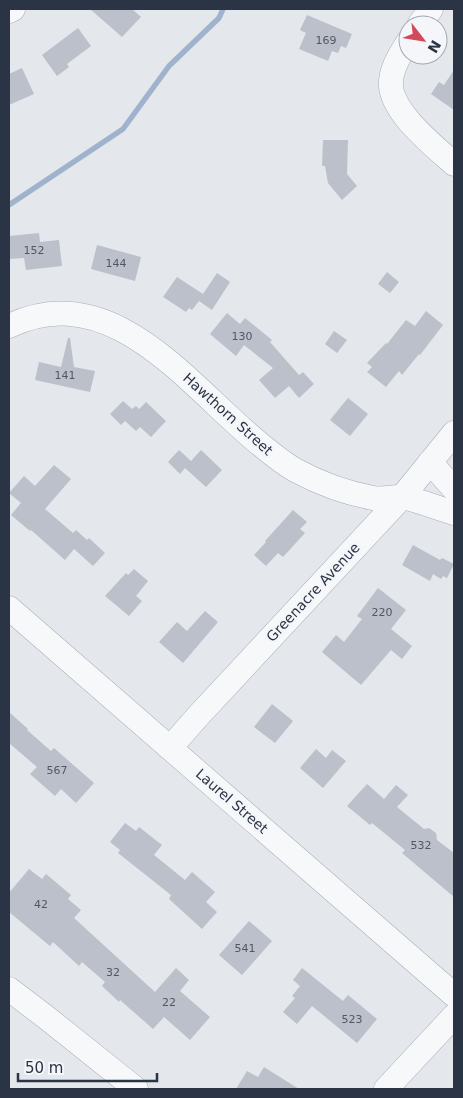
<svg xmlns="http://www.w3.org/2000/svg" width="463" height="1098" font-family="'DejaVu Sans',sans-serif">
  <rect width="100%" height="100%" fill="#e4e7ec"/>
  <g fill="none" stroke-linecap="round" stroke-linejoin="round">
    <path stroke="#9fb4cc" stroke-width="5.5" d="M 9,205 L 123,129 L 169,66 L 219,18 L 223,9"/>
  </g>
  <g fill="#bbc0ca">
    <path d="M 90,9 L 132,9 L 141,17 L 122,37 Z"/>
    <path d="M 307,15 L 352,34 L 346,48 L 341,46 L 338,53 L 332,51 L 328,61 L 299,49 L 306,33 L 300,30 Z"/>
    <path d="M 78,28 L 91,46 L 67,64 L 69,67 L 57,76 L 42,55 Z"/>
    <path d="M 22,68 L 34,94 L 9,105 L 9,74 Z"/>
    <path d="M 454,70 L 454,110 L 431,94 L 439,82 L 444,85 Z"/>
    <path d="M 323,140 L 348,140 L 347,174 L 357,186 L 342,200 L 328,183 L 325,166 L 322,166 Z"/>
    <path d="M 39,233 L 40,242 L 59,240 L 62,266 L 26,270 L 24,258 L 9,259 L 9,236 Z"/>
    <path d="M 97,245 L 141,257 L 135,281 L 91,269 Z"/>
    <path d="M 387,272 L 399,282 L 390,293 L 378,284 Z"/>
    <path d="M 217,273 L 230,282 L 212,310 L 199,301 L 192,310 L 189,308 L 186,312 L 163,297 L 177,277 L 203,294 Z"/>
    <path d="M 426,311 L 443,325 L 420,355 L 419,354 L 402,375 L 399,371 L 386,387 L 367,372 L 372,367 L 367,363 L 386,343 L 387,344 L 406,320 L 415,326 Z"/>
    <path d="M 227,313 L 240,324 L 245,318 L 272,340 L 270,342 L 299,375 L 303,372 L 314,384 L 299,398 L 289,386 L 275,398 L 259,380 L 273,368 L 244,345 L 236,356 L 210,334 Z"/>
    <path d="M 334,331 L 347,340 L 337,353 L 325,344 Z"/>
    <path d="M 68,338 L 70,338 L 74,367 L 95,371 L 90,392 L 35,380 L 39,362 L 61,367 Z"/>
    <path d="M 348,398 L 368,414 L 350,436 L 330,420 Z"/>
    <path d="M 123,401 L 132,409 L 136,406 L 139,409 L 146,402 L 166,421 L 151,437 L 140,427 L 136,431 L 125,421 L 121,425 L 110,414 Z"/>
    <path d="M 179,450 L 191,461 L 201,450 L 222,470 L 206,487 L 185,468 L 180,474 L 168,462 Z"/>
    <path d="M 54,465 L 71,479 L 45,509 L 73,533 L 76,530 L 87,540 L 89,538 L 105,553 L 93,566 L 74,549 L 65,560 L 31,530 L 30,531 L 11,515 L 21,503 L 9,493 L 24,476 L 35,486 Z"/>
    <path d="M 293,510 L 307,522 L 300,529 L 305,533 L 283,557 L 278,553 L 266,566 L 254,555 L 266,542 L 265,541 Z"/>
    <path d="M 413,545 L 440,560 L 442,558 L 454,564 L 447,578 L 443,576 L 441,579 L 433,574 L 430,581 L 402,565 Z"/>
    <path d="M 134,569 L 148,581 L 136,596 L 142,601 L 129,616 L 105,596 L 126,573 L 128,575 Z"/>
    <path d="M 378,588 L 406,610 L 391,629 L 412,646 L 402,659 L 391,650 L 361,685 L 322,652 L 336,635 L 344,642 L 362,619 L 357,616 Z"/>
    <path d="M 205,611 L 218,622 L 183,663 L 159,642 L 177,622 L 187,631 Z"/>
    <path d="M 272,704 L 293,721 L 275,743 L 254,727 Z"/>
    <path d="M 9,712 L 28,729 L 27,730 L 51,751 L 54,748 L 94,783 L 76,803 L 61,789 L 55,796 L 30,774 L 37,767 L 9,743 Z"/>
    <path d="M 316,749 L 326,758 L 332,750 L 346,761 L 323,788 L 300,768 Z"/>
    <path d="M 367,784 L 384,799 L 396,785 L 408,795 L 397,807 L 424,829 L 429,828 L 436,833 L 437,840 L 454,853 L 454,897 L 402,853 L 405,850 L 372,823 L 370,825 L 347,806 Z"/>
    <path d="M 125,823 L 136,831 L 139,827 L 162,845 L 154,855 L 185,880 L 192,872 L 215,892 L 206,902 L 217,912 L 202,929 L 169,899 L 171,895 L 118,853 L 120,850 L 110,842 Z"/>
    <path d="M 29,869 L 42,879 L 46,874 L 71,895 L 68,899 L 81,910 L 74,918 L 155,992 L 176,968 L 189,980 L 180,991 L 210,1017 L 190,1040 L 164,1017 L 153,1029 L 120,1000 L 119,1002 L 102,986 L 105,982 L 82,962 L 79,966 L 53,942 L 50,946 L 9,912 L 9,893 Z"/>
    <path d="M 249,921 L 272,941 L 242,975 L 219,955 Z"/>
    <path d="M 302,968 L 343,1001 L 348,995 L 377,1019 L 357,1043 L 312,1006 L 297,1024 L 283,1012 L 295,998 L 292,996 L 300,986 L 293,980 Z"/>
    <path d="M 264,1067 L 299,1089 L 236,1089 L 247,1071 L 258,1077 Z"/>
  </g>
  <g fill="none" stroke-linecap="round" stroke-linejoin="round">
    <g stroke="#a9aeb7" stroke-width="25">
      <g id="minor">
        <path d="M 9,11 L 13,9"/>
        <path d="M 419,25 L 431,9"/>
        <path d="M 408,42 C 401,53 392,67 391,81 C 388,110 434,146 454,164"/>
        <path d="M 9,326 C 113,276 190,388 261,445 C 272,454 283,463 295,470 C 319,483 346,493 373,498 C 384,500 395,496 403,497 C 420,501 438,508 454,513"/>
        <path d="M 430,462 L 454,489"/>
        <path d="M 9,608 L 454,995"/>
        <path d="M 170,748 L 199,715 L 402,497 L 454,433"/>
        <path d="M 9,989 L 47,1018 L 136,1089"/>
        <path d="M 386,1089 L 454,1016"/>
      </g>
    </g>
    <use href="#minor" stroke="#f7f8fa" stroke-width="24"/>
  </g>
  <g text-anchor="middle" stroke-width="5" stroke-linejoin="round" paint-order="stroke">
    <g font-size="11" fill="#4f5766">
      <text x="326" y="44">169</text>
      <text x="34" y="254">152</text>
      <text x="116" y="267">144</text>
      <text x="242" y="340">130</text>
      <text x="65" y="379">141</text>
      <text x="382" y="616">220</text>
      <text x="57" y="774">567</text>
      <text x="421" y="849">532</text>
      <text x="41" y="908">42</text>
      <text x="245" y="952">541</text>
      <text x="113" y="976">32</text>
      <text x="169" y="1006">22</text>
      <text x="352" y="1023">523</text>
    </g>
    <g font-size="14" fill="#2b3445" stroke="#f4f6f9">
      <text transform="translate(228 414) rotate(42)" y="5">Hawthorn Street</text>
      <text transform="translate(313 592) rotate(-47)" y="5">Greenacre Avenue</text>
      <text transform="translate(232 801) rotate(41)" y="5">Laurel Street</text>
    </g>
  </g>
  <rect width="463" height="1098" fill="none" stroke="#2b3445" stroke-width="20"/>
  <g transform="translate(423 40) rotate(121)"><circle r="24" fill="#f4f6f9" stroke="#a4a8b1"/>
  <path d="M0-4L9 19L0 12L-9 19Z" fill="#d1495b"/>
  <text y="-8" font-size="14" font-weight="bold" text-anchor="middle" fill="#2b3445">N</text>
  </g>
  <path d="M18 1073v8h139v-8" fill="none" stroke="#2b3445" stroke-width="2.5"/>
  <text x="25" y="1073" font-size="15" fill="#2b3445" stroke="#f4f6f9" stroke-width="4" paint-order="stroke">50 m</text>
</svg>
